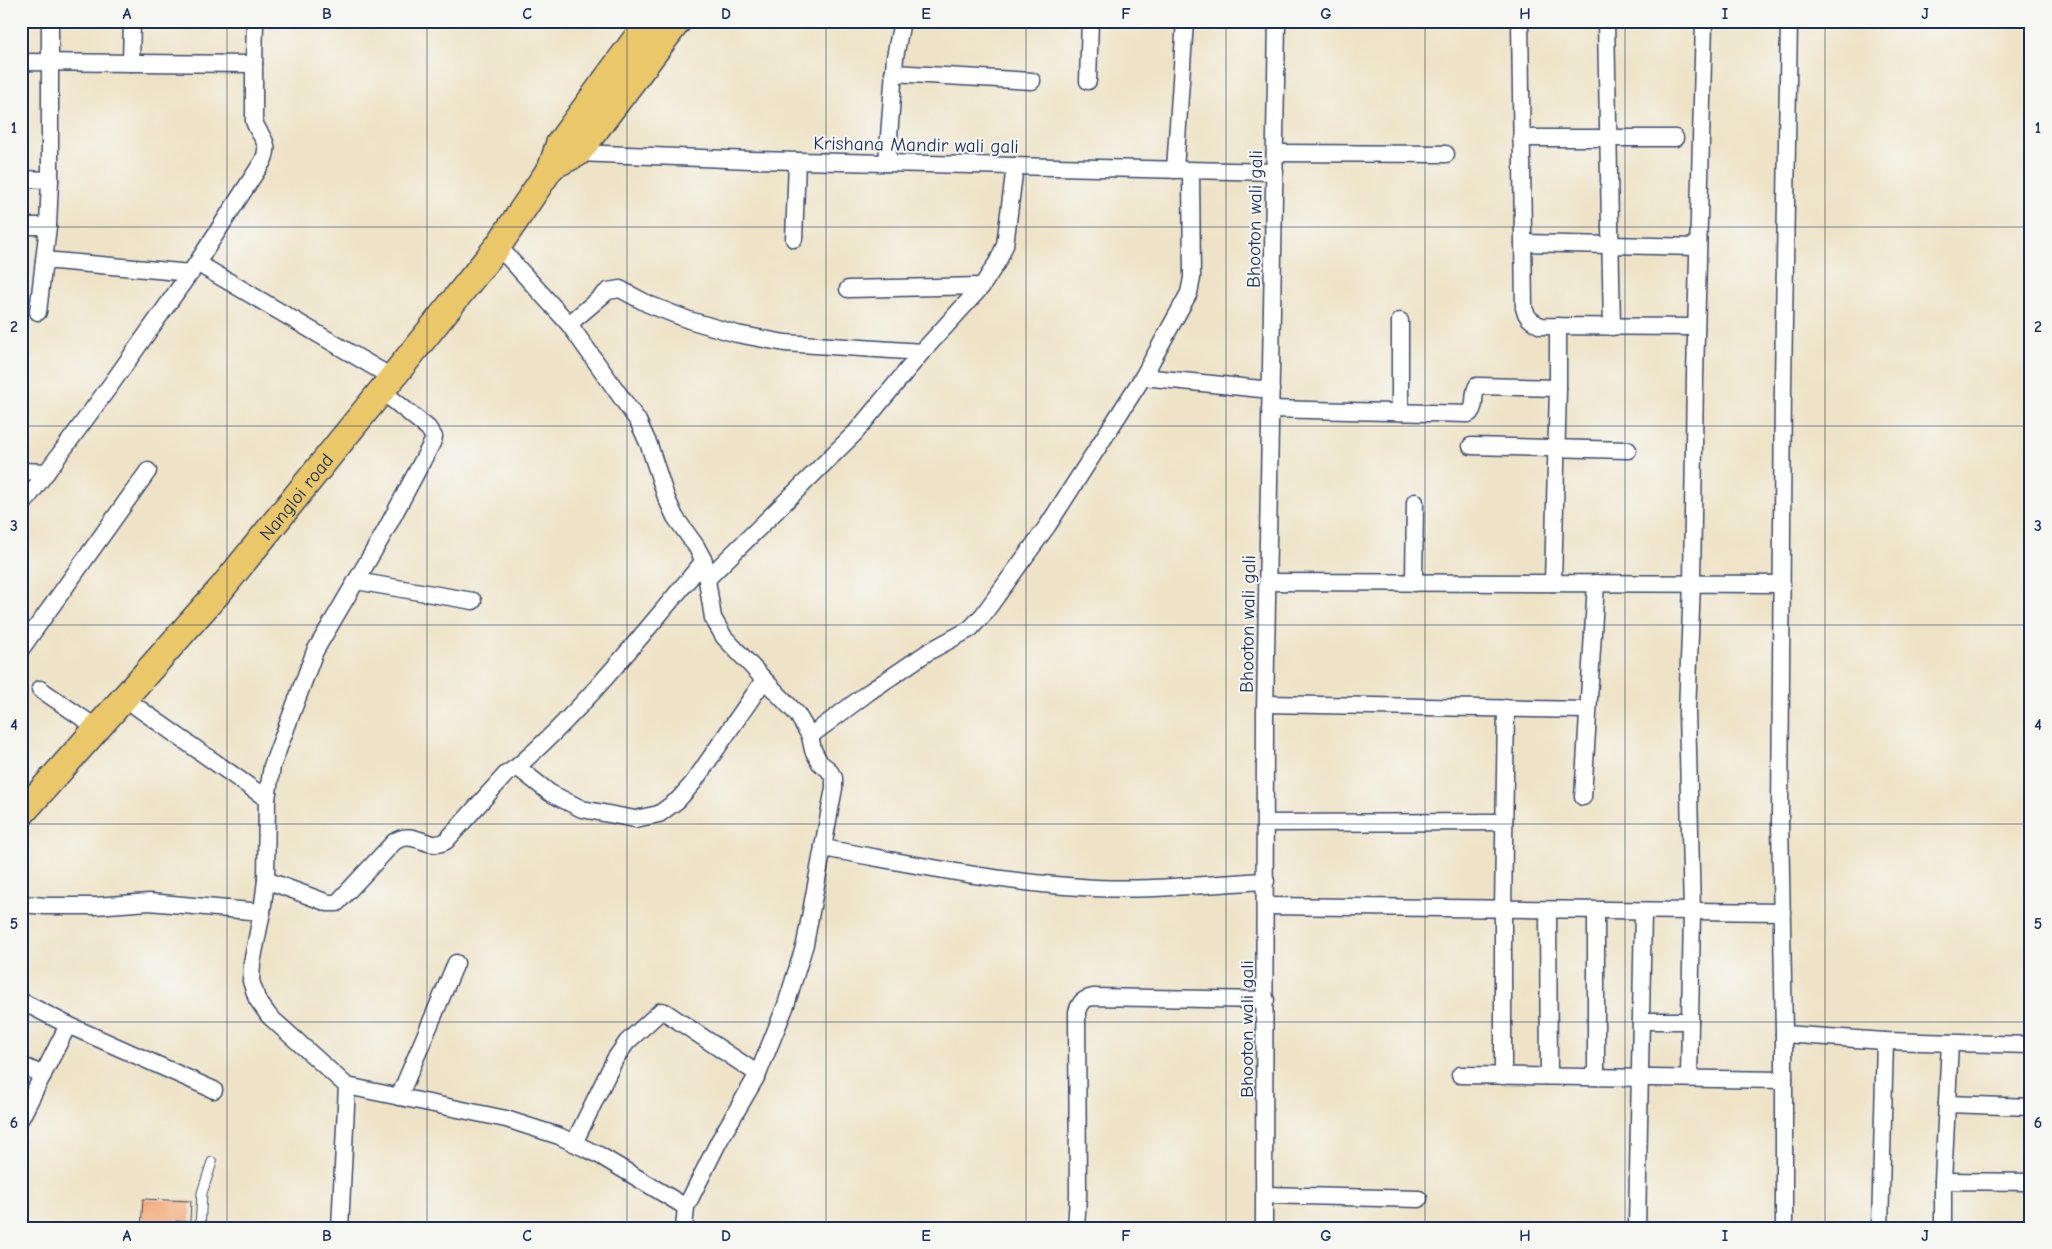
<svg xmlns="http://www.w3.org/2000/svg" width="2052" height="1249" font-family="'Comic Neue',sans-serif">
  <rect width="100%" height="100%" fill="#f6f6f2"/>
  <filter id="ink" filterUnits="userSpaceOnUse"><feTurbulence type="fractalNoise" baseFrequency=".02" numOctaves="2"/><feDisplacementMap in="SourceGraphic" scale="10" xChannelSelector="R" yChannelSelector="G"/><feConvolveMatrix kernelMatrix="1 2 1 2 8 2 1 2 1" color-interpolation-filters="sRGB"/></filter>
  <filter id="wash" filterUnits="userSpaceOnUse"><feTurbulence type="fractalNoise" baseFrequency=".0096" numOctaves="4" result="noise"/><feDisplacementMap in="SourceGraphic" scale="20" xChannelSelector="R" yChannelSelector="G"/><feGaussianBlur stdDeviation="1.12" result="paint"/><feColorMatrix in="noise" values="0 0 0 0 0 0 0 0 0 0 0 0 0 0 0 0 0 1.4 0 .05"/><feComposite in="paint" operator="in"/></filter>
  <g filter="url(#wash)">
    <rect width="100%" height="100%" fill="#eee3c6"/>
    <g id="blocks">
      <path fill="#f2a876" d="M 143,1199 L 191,1201 L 190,1222 L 176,1221 L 176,1228 L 141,1228 Z"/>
    </g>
  </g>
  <g filter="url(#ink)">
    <use href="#blocks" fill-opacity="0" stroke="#3b4a6e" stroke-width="1"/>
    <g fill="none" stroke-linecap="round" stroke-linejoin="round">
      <g stroke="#3b4a6e" stroke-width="11">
        <path id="service" d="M 200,1228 L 202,1193 L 212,1162"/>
      </g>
      <g stroke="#3b4a6e" stroke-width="19">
        <g id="minor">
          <path d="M 1520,21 L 1524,308 C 1527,318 1531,321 1541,326 L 1696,327"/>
          <path d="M 1606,21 L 1612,327"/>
          <path d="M 21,62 L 254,64 L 255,21"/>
          <path d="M 131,63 L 132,21"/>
          <path d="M 893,73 L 1032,81"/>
          <path d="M 1088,81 L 1090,21"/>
          <path d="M 1521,138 L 1675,138"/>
          <path d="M 573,150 L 578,153 L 751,160 L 1275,172"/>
          <path d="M 1275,153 L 1446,154"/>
          <path d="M 887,163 L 895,57 L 902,21"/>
          <path d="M 1175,170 L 1185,21"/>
          <path d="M 21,179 L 50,180 L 48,226 L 38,312"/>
          <path d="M 50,180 L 50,21"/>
          <path d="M 21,226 L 48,226"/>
          <path d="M 794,239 L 797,161"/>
          <path d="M 1523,243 L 1698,247"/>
          <path d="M 498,246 L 569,324 L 638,421 L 649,445 L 666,497 L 675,517 L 696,546 L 704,561 L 713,618 L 724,637 L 797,714 L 810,736 L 813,750 L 820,763 L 828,769 L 834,778 L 834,788 L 805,944 L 786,1005 L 758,1074 L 719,1141 L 686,1207 L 684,1228"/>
          <path d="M 44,260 L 191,273"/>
          <path d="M 197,263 L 393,378"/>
          <path d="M 848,289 L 982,286"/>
          <path d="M 569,324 L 608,291 L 620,289 L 648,304 L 689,320 L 737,334 L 785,343 L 922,352"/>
          <path d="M 1143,377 L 1271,390"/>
          <path d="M 1270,409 L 1468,414 L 1470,413 C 1477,405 1472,394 1477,386 L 1558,388"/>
          <path d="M 1400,412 L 1400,321"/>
          <path d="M 1471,446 L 1628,450"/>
          <path d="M 21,471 L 47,472"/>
          <path d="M 21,507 L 112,383 L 197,263 L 263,161 C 272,141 260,139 254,121 L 254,64"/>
          <path d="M 704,561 C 644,632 587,706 517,767 L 550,793 L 582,809 L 635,819 L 659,814 L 678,800 L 693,783 L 764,680"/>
          <path d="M 707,579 L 855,433 L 922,352 L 982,286 L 998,261 L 1005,245 L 1015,166"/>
          <path d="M 356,581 L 473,601"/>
          <path d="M 1267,582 L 1782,584"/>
          <path d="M 1414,583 L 1415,502"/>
          <path d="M 1553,583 L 1558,388 L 1558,326"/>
          <path d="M 21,649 L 148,471"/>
          <path d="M 40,689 L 97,728"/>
          <path d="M 124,698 L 267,799"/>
          <path d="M 1266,704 L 1587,710"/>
          <path d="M 810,736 L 869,692 L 928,652 L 970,629 L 983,615 L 1048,525 L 1143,377 L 1189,293 L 1192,278 L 1191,171"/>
          <path d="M 1583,797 L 1596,583"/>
          <path d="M 1266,823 L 1503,822"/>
          <path d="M 823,848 C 908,863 994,882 1081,887 C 1142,892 1205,884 1266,881"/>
          <path d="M 266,880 L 328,903 L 337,903 L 394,842 C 414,828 428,852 446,841 L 506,774 L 517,767"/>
          <path d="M 21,904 L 46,906 L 95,906 L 149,902 L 262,912"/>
          <path d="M 1266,906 L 1782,912"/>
          <path d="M 1548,910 L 1549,1076"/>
          <path d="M 1596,911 L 1596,1077"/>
          <path d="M 21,1001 L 68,1025 L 214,1090"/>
          <path d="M 1641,1021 L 1690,1021"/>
          <path d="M 1784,1034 L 1885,1041 L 2031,1045"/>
          <path d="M 21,1065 L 43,1075"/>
          <path d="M 1460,1075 L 1784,1080"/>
          <path d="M 1503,1076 L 1503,909 L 1506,708"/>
          <path d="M 1689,1078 L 1692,912 L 1687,712 L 1692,583 L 1695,376 L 1704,21"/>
          <path d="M 347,1086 L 506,1119 L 559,1136 L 599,1155 L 686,1207"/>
          <path d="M 399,1097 L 456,963"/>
          <path d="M 1947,1104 L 2031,1107"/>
          <path d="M 21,1118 L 68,1025"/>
          <path d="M 574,1143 L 615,1059 L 627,1042 L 661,1011 L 665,1012 L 758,1074"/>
          <path d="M 1943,1181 L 2031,1182"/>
          <path d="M 1265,1195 L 1419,1199"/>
          <path d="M 340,1228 L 347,1086 L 269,1016 L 257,999 L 251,981 L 252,963 L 262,912 L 266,880 L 267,799 L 272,766 L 315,651 L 383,535 L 432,443 L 434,437 L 428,428 L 382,391"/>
          <path d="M 1076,1228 L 1078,1196 L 1077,1012 C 1080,1002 1083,999 1093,997 L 1266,1000"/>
          <path d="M 1264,1228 L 1265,714 L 1277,21"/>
          <path d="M 1637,1228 L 1643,911"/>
          <path d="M 1784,1228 L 1784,1034 L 1780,821 L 1783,382 L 1789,21"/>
          <path d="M 1880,1228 L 1885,1041"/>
          <path d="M 1943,1228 L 1943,1181 L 1950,1043"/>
        </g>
      </g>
      <g stroke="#3b4a6e" stroke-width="29">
        <g id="primary">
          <path d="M 552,166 L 578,153 L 678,21"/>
          <path id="s1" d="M 21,814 L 222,588 L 404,363 L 498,246 L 552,166 L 559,144 L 649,21"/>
        </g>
      </g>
      <use href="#service" stroke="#fff" stroke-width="9"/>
      <use href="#minor" stroke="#fff" stroke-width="16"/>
      <use href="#primary" stroke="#eac769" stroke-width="26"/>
    </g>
  </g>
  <path fill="none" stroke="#1b2f5e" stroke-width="1" stroke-opacity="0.55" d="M 227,21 L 227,1228M 427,21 L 427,1228M 627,21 L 627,1228M 826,21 L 826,1228M 1026,21 L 1026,1228M 1226,21 L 1226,1228M 1425,21 L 1425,1228M 1625,21 L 1625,1228M 1825,21 L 1825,1228M 21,227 L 2031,227M 21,426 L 2031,426M 21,625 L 2031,625M 21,824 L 2031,824M 21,1022 L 2031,1022"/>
  <g text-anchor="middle" stroke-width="4" stroke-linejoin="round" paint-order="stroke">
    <g font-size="19" fill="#1b2f5e" stroke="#f6f6f2">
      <text transform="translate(916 144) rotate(1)" y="7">Krishana Mandir wali gali</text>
      <text transform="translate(1254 219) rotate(-89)" y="7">Bhooton wali gali</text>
      <text dy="7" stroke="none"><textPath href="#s1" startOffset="420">Nangloi road</textPath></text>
      <text transform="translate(1247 624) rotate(-89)" y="7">Bhooton wali gali</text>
      <text transform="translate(1246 1029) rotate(-90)" y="7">Bhooton wali gali</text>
    </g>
  </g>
  <rect width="2052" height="1249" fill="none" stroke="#f6f6f2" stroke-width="55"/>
  <rect x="28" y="28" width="1996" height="1194" fill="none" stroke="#1b2f5e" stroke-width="2"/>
  <g font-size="16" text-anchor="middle" font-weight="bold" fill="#1b2f5e">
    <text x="127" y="19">A</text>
    <text x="327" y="19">B</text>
    <text x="527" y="19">C</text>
    <text x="726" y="19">D</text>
    <text x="926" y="19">E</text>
    <text x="1126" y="19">F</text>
    <text x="1326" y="19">G</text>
    <text x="1525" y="19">H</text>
    <text x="1725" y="19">I</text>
    <text x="1925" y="19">J</text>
    <text x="14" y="133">1</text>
    <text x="2038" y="133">1</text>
    <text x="14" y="332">2</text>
    <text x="2038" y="332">2</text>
    <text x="14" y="531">3</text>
    <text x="2038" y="531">3</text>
    <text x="14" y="730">4</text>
    <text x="2038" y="730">4</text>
    <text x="14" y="929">5</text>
    <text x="2038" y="929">5</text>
    <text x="14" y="1128">6</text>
    <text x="2038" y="1128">6</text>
    <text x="127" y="1241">A</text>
    <text x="327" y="1241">B</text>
    <text x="527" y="1241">C</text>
    <text x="726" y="1241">D</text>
    <text x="926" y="1241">E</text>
    <text x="1126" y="1241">F</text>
    <text x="1326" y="1241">G</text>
    <text x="1525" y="1241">H</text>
    <text x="1725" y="1241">I</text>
    <text x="1925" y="1241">J</text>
  </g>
</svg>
